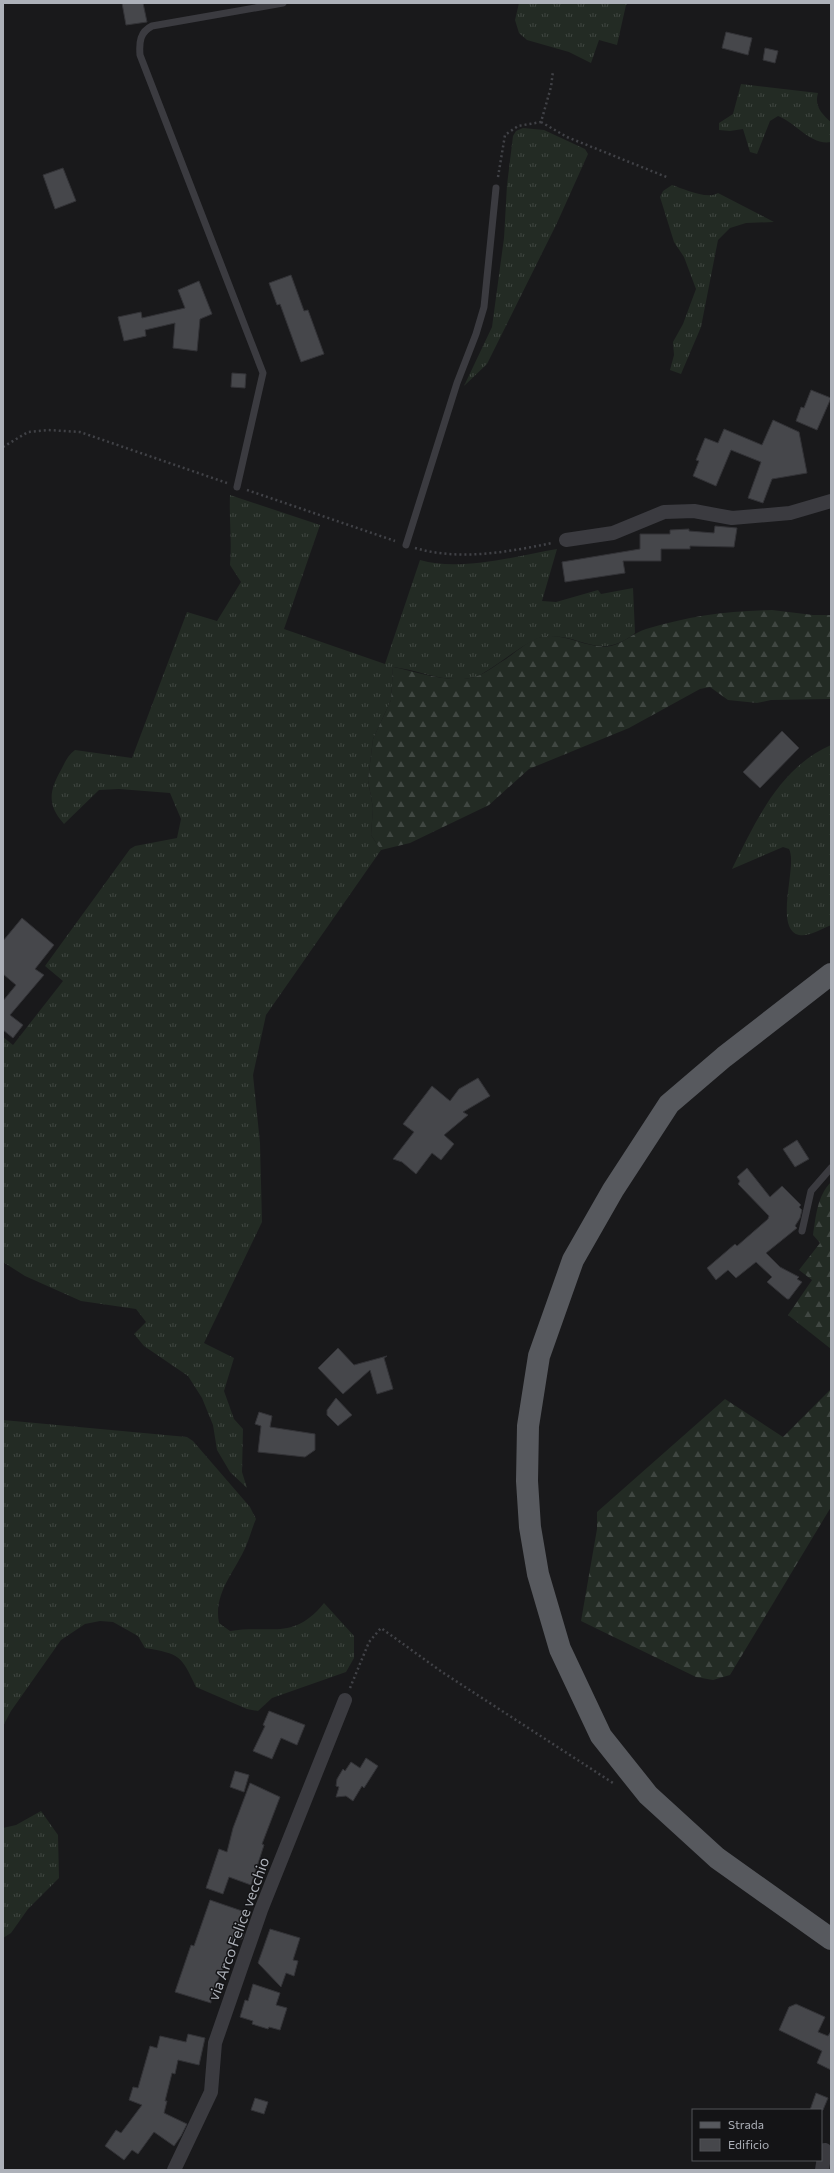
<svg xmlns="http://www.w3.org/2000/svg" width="834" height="2173" font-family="Commissioner,sans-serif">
  <defs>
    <pattern id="grass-tufts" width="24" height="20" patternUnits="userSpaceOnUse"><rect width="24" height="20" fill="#232b24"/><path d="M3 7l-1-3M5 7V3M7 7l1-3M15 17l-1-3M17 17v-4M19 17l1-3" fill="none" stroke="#404742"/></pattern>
    <pattern id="forest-firs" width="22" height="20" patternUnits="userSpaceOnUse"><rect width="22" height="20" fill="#232b24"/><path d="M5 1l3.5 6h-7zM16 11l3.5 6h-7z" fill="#404742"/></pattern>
  </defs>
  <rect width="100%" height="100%" fill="#19191b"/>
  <g fill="url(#grass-tufts)">
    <path d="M 519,3 L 628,3 L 626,5 L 617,45 L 599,40 L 591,63 L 569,52 L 527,40 L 519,33 L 515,20 Z"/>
    <path d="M 741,84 L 818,93 C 814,106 822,114 831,122 L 831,142 C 811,146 795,122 778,116 L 770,121 L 757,154 L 750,152 L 743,129 L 730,131 L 719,130 L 719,123 L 733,114 Z"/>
    <path d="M 523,128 L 544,130 L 585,149 L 588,154 L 557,223 L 487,364 L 464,386 L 492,327 L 504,238 L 507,185 L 513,136 L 516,131 Z"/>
    <path d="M 672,185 C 684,189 707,200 718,193 L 774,222 L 746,223 L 730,228 L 718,240 L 701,327 L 681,374 L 670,370 L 674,355 L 673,342 L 683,324 L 696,289 L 684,257 L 674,242 L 660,197 L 663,191 Z"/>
    <path d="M 230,495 L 320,525 L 284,629 L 385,664 L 420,560 C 460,572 516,556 557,549 L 542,601 L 556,602 L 598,590 L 601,594 L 633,588 L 635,633 C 598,663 579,631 543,637 C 528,639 496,667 480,675 C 453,687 420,670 393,667 L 391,700 L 373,739 L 368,780 L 373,808 L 371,835 L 381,850 L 266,1015 L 253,1075 L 260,1143 L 262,1222 L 204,1343 L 234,1358 L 224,1391 L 234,1419 L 243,1429 L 242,1472 L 247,1488 L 230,1472 L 217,1450 L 213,1425 L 202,1398 L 188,1376 L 144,1346 L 134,1334 L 146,1322 L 136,1309 L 81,1301 L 25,1276 L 3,1262 L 3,1037 L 13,1045 L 63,981 L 45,966 L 130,849 L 135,846 L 177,838 L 181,819 L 170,793 L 119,789 L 99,790 L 64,824 C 47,805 49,791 61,770 C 65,762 68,755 75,750 L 132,758 L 187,612 L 217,621 L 241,582 L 230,565 C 232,541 229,519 230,495 Z"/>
    <path d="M 831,745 L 831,925 C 822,929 808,937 799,935 C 773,929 798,865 789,849 L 783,847 L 732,869 C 756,821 779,768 831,745 Z"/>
    <path d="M 3,1420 L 187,1437 L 193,1441 L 250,1507 L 256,1519 C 252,1528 250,1537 246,1546 C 235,1572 213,1593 219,1623 L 230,1631 C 269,1624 293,1642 324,1603 L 354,1636 L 354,1658 L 346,1672 L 272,1698 L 258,1711 L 247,1709 L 196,1687 C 181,1655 180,1654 145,1648 L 138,1636 L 113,1622 L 100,1621 L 85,1624 L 61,1640 L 11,1711 L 3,1726 Z"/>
    <path d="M 41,1811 L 58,1835 L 59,1878 L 28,1909 L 11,1933 L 3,1938 L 3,1828 L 16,1825 Z"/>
  </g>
  <g fill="url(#forest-firs)">
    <path d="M 772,610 L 813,615 L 831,615 L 831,699 L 771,700 L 757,703 L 728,700 L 710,687 L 700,689 L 629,728 L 529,769 L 489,805 L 410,843 L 381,850 L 371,835 L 373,808 L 368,780 L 373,739 L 391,700 L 393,667 C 419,672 454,686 480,675 C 489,671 497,664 506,659 C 516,652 530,639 542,637 C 566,632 587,650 611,646 C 624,643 633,633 646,629 C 689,616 726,611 772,610 Z"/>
    <path d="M 831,1182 L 831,1349 L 788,1315 L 812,1280 L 799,1270 L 820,1243 L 813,1235 C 816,1217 817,1196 831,1182 Z"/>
    <path d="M 831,1389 L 831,1507 L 730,1675 L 713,1680 L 696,1677 L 581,1621 L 597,1529 L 597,1512 L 725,1399 L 783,1437 Z"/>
  </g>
  <g fill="#46474b" stroke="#333337">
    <path d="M 122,3 L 143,3 L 147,22 L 126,25 Z"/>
    <path d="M 726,32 L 752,38 L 748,55 L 722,48 Z"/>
    <path d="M 765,48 L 778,51 L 775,63 L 763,60 Z"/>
    <path d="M 63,168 L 76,201 L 55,209 L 43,175 Z"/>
    <path d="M 291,275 L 304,311 L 308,310 L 324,354 L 301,362 L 280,304 L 277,305 L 269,283 Z"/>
    <path d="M 199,281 L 212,314 L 200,319 L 197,351 L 173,348 L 175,323 L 145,330 L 146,336 L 124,341 L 118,317 L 141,312 L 142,318 L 185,308 L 178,290 Z"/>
    <path d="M 232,373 L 246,374 L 245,388 L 231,387 Z"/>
    <path d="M 811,390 L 831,398 L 817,430 L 796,421 L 801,407 L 804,408 Z"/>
    <path d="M 773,420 L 799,432 L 807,473 L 772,479 L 763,503 L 748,498 L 761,462 L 731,450 L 716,486 L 693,476 L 699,461 L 696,460 L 705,438 L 718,443 L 724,429 L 762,445 Z"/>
    <path d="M 715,526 L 737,528 L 734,547 L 690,546 L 690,549 L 661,549 L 661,561 L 623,561 L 625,573 L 565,582 L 562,562 L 640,549 L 640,534 L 670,534 L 670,530 L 689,529 L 689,531 L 714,533 Z"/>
    <path d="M 782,731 L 799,748 L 760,788 L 743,772 Z"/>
    <path d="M 22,918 L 54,945 L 35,969 L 44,975 L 10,1015 L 23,1025 L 13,1038 L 3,1030 L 3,1001 L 16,985 L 3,974 L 3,941 Z"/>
    <path d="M 478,1078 L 490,1096 L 463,1112 L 468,1115 L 444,1135 L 454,1144 L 441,1160 L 432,1153 L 416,1174 L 402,1162 L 393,1159 L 414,1132 L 403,1124 L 432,1086 L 450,1101 L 459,1089 Z"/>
    <path d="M 797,1140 L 809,1159 L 795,1167 L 783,1149 Z"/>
    <path d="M 747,1168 L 770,1197 L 782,1186 L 801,1205 L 799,1207 L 802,1210 L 800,1218 L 795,1226 L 797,1228 L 766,1253 L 780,1267 L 799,1277 L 797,1279 L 802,1282 L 789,1299 L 787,1299 L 767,1282 L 772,1277 L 756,1262 L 736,1278 L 728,1270 L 716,1280 L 707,1268 L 735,1244 L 737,1246 L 768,1219 L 769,1216 L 738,1184 L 740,1181 L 737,1177 Z"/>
    <path d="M 338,1348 L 354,1365 L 387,1356 L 384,1358 L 393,1389 L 377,1394 L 370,1370 L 343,1394 L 318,1368 Z"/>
    <path d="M 336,1398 L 352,1415 L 338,1426 L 327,1415 L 327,1410 Z"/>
    <path d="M 259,1412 L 272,1416 L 270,1427 L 315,1434 L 315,1450 L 305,1457 L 258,1452 L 261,1426 L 255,1424 Z"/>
    <path d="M 269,1711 L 305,1725 L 297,1745 L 281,1738 L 272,1759 L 253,1751 L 265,1726 L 263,1725 Z"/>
    <path d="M 366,1758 L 378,1766 L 364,1788 L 362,1786 L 353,1801 L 346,1796 L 336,1797 L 339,1787 L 336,1786 L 337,1779 L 343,1769 L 345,1771 L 351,1762 L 360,1768 Z"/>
    <path d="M 235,1771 L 249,1775 L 244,1792 L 230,1787 Z"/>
    <path d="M 250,1783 L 280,1797 L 262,1844 L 264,1845 L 251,1885 L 229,1877 L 223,1894 L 206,1888 L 219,1849 L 227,1852 L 233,1828 Z"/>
    <path d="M 210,1900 L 245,1912 L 239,1920 L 242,1922 L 237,1930 L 244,1934 L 242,1939 L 233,1939 L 230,1957 L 228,1957 L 217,1982 L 214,1994 L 211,1994 L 211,2003 L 175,1992 L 191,1945 L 194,1946 Z"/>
    <path d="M 270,1929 L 300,1938 L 293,1960 L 298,1961 L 294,1976 L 286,1973 L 281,1987 L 258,1963 Z"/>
    <path d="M 253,1984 L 280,1993 L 276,2005 L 287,2008 L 280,2030 L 269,2027 L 268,2029 L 252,2024 L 253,2021 L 240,2017 L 245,2000 L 248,2001 Z"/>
    <path d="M 796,2004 L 825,2017 L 818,2032 L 828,2036 L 831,2031 L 831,2070 L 817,2063 L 822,2051 L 779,2030 L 789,2007 Z"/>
    <path d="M 188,2034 L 205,2038 L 199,2065 L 178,2060 L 175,2074 L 172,2073 L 165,2101 L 167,2101 L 164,2113 L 187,2124 L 181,2136 L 174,2146 L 154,2132 L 138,2154 L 132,2150 L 124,2160 L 105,2146 L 116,2130 L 121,2133 L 142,2105 L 129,2100 L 133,2087 L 138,2088 L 150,2046 L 157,2048 L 160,2036 L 186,2042 Z"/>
    <path d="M 816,2093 L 828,2098 L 823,2110 L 810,2110 Z"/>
    <path d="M 255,2098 L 268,2102 L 264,2114 L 251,2110 Z"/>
  </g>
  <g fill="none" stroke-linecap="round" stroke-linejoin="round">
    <g stroke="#414247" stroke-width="2.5" stroke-dasharray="2 3" stroke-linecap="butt">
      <path d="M 541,122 L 567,137 L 669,178"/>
      <path d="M 498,177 L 505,135 L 518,126 L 541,122 L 551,87 L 553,71"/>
      <path d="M 3,447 L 28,432 L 48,430 L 80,432 L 227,483"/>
      <path d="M 247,490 L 395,541"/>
      <path d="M 415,548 C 459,561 508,552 552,543"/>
      <path d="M 350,1688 L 369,1642 L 381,1628 L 442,1672 L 613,1783"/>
    </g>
    <g stroke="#3b3b40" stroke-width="7">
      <path d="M 237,487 L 263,373 L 140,55 C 139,42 140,32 152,26 L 283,3"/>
      <path d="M 406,545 L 457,383 L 476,334 L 484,307 L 496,188"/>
      <path d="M 802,1231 L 811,1191 L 831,1168"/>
    </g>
    <g stroke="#3b3b40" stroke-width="14">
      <path d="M 566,540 L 613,533 L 664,512 L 694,511 L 732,518 L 790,513 L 831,501"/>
      <path d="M 174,2170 L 211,2092 L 215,2043 L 261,1910 L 345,1700"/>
      <path d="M 822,2170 L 825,2150"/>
    </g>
    <path stroke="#57595e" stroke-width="22" d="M 831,974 L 724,1057 L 669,1104 L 613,1190 L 573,1260 L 539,1356 L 528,1426 L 527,1481 L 530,1527 L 538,1574 L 560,1649 L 601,1736 L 648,1795 L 717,1858 L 831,1939"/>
  </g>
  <g text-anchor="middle" stroke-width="3" stroke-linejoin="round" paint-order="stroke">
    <g font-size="15" fill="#adb1b9" stroke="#141416">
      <text transform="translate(239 1929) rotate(-70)" y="5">via Arco Felice vecchio</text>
    </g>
  </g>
  <rect width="834" height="2173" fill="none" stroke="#adb1b9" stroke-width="8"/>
  <rect x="692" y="2109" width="130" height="52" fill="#141416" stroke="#515357"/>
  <rect x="700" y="2122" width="20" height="6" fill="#57595e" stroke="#515357"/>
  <text x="728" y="2129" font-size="12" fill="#adb1b9">Strada</text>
  <rect x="700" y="2139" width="20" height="12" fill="#46474b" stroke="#515357"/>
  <text x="728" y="2149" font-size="12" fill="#adb1b9">Edificio</text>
</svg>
